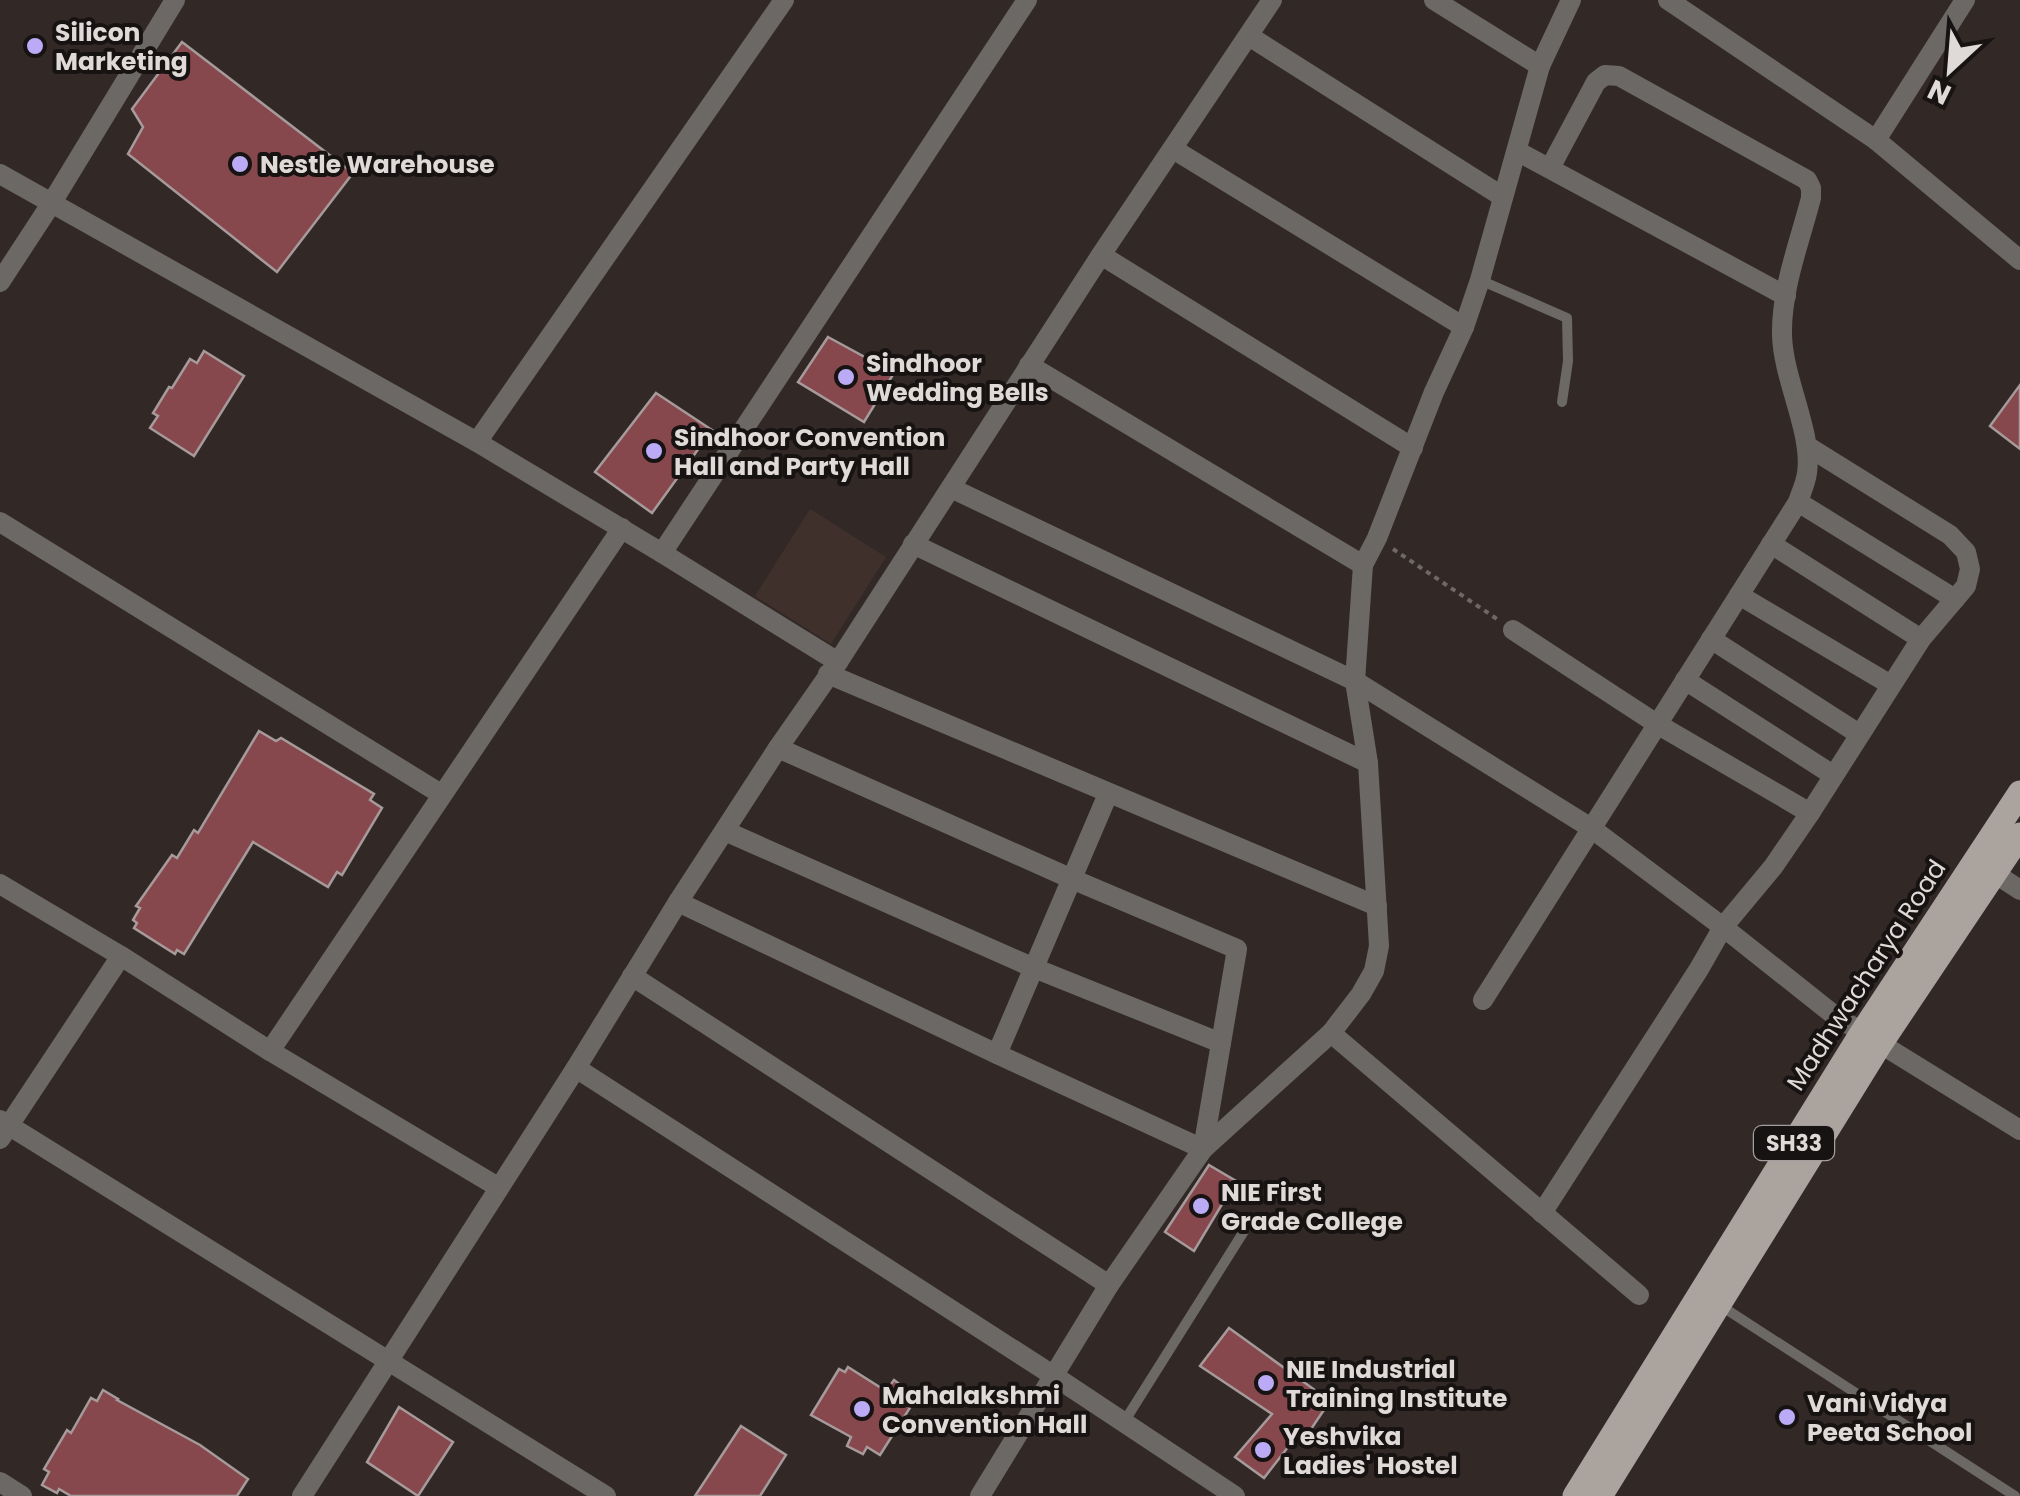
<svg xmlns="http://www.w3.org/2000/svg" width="2020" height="1496" font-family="Poppins,sans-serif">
  <rect width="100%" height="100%" fill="#322927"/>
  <path fill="#40302c" d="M 810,509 L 886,557 L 831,644 L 755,596 Z"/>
  <g fill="#86484d" stroke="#a69a9b" stroke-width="2.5">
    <path d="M 182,42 L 353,173 L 277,272 L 128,154 L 143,127 L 132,109 Z"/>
    <path d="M 828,337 L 894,373 L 864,422 L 798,382 Z"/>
    <path d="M 204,351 L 244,376 L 194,456 L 150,428 L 158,416 L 153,413 L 169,387 L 172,388 L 190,359 L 197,363 Z"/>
    <path d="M 2020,385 L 2020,449 L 1990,426 Z"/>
    <path d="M 656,393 L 712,430 L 652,513 L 595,472 Z"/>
    <path d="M 259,731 L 276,741 L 281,738 L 374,794 L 370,800 L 382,808 L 342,875 L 337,872 L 328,887 L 253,842 L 184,954 L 177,950 L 175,954 L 134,928 L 137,923 L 133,920 L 140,908 L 136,906 L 172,855 L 177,858 L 194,830 L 198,833 Z"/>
    <path d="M 1209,1165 L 1236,1181 L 1194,1251 L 1165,1232 Z"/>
    <path d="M 1229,1328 L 1330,1401 L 1305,1438 L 1299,1433 L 1264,1478 L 1235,1457 L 1272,1414 L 1200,1366 Z"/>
    <path d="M 848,1367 L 886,1391 L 894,1380 L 910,1392 L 906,1399 L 913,1403 L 880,1455 L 867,1447 L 863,1454 L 847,1446 L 851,1437 L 811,1415 L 839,1369 L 845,1372 Z"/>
    <path d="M 103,1390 L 118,1399 L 117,1400 L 200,1445 L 248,1479 L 237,1496 L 71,1496 L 59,1489 L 57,1493 L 42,1485 L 49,1472 L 44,1469 L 67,1430 L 71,1433 L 91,1398 L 97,1401 Z"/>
    <path d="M 399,1407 L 453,1442 L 418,1496 L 367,1462 Z"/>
    <path d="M 741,1426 L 786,1455 L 760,1496 L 695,1496 Z"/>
  </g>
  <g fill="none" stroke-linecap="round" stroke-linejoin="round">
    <path stroke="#706866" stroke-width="4" stroke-dasharray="5 5" stroke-linecap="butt" d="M 1393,549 L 1497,619"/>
    <g stroke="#6b6865" stroke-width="10">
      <path d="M 1480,280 L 1567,318 L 1568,361 L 1562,402"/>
      <path d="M 1718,1304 L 2015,1496"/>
      <path d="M 1124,1422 L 1246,1228"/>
    </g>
    <g stroke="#6b6865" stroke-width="20">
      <path d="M 1434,0 L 1540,66"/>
      <path d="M 1668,0 L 1876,140 L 2020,260"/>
      <path d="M 1249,36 L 1503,197"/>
      <path d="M 1876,140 L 1965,0"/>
      <path d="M 1173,149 L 1464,327"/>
      <path d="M 1517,151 L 1786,296"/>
      <path d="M 0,174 L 477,442 L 662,553 L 838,662"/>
      <path d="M 1101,255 L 1413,448"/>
      <path d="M 0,282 L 51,204 L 175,0"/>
      <path d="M 1029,365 L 1363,565"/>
      <path d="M 477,442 L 784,0"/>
      <path d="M 951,488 L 1355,681 L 1591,828 L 1723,927 L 1834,1015 L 2020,1130"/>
      <path d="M 1798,502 L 1955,599"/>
      <path d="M 0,522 L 441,794"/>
      <path d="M 913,544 L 1368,763"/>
      <path d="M 1771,544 L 1921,639"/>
      <path d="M 662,553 L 1027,0"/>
      <path d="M 1739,595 L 1891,685"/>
      <path d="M 1513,630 L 1657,724 L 1810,813"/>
      <path d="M 1711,639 L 1859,734"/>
      <path d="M 828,674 L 1377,906"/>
      <path d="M 1685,680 L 1833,775"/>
      <path d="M 778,748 L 1072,879 L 1237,949 L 1203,1149"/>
      <path d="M 725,831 L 1034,968 L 1221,1043"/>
      <path d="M 1994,873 L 2020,890"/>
      <path d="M 0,884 L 121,956 L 270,1051 L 498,1187"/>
      <path d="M 678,902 L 997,1054 L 1203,1149"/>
      <path d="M 632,976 L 1109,1285"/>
      <path d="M 1483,1000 L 1798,502 C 1801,493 1806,482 1807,473 C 1813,433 1783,379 1782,335 C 1781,289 1800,241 1811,198 L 1811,188 L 1807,180 L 1619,76 L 1605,75 L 1596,82 L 1550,168"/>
      <path d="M 1331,1033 L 1639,1295"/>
      <path d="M 270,1051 L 622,528"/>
      <path d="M 997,1054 L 1108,794"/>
      <path d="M 576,1068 L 1054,1376 L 1235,1496"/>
      <path d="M 0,1120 L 606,1496"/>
      <path d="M 0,1139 L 121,956"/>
      <path d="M 1542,1213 L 1699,969 L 1723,927 L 1773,867 L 1810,813 L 1921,639 L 1966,586 L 1970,569 L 1966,552 L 1950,535 L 1807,446"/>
      <path d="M 0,1482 L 22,1496"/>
      <path d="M 302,1496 L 576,1068 L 678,902 L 778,748 L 838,662 L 1101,255 L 1272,0"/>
      <path d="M 980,1496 L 1109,1285 L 1203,1149 L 1331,1033 L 1361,994 L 1374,971 L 1379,946 L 1368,763 L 1355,681 L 1363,565 L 1377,538 L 1434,392 L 1464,327 L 1480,280 L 1540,66 L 1571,0"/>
    </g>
    <g stroke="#aba39e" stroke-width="25">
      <path d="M 1575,1496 L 1862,1033 L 2020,793"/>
      <path d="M 1600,1496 L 1880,1044 L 2020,835"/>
    </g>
  </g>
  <g fill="#bbaaf6" stroke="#171312" stroke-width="4">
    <circle cx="35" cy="46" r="10"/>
    <circle cx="240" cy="164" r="10"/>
    <circle cx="846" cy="377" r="10"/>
    <circle cx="654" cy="451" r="10"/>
    <circle cx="1201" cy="1206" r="10"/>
    <circle cx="1266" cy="1383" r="10"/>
    <circle cx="862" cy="1409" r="10"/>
    <circle cx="1787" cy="1417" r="10"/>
    <circle cx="1263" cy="1450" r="10"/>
  </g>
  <g text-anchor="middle" stroke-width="8" stroke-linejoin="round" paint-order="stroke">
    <rect fill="#171312" stroke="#a39e9d" stroke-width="2.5" x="1754" y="1126" width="80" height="34" rx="8"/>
    <g font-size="22" font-weight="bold" fill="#dfd9d8">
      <text x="1794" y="1151">SH33</text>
    </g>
    <g font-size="25" font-weight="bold" fill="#dfd9d8" stroke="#171312" text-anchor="start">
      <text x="55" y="41">Silicon<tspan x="55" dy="29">Marketing</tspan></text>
      <text x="260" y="173">Nestle Warehouse</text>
      <text x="866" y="372">Sindhoor<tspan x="866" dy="29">Wedding Bells</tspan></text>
      <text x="674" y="446">Sindhoor Convention<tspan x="674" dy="29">Hall and Party Hall</tspan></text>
      <text x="1221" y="1201">NIE First<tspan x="1221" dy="29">Grade College</tspan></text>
      <text x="1286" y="1378">NIE Industrial<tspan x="1286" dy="29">Training Institute</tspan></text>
      <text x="882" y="1404">Mahalakshmi<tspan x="882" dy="29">Convention Hall</tspan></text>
      <text x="1807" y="1412">Vani Vidya<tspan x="1807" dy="29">Peeta School</tspan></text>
      <text x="1283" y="1445">Yeshvika<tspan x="1283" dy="29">Ladies' Hostel</tspan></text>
    </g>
    <g font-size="25" fill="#dfd9d8" stroke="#171312">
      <text transform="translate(1866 975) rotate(-57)" y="9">Madhwacharya Road</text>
    </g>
  </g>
  <g transform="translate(1950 70) rotate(206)" stroke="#171312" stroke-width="8" paint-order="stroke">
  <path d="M0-8L18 38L0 25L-18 38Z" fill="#dfd9d8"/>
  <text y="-15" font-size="28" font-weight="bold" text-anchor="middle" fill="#dfd9d8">N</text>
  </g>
</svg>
